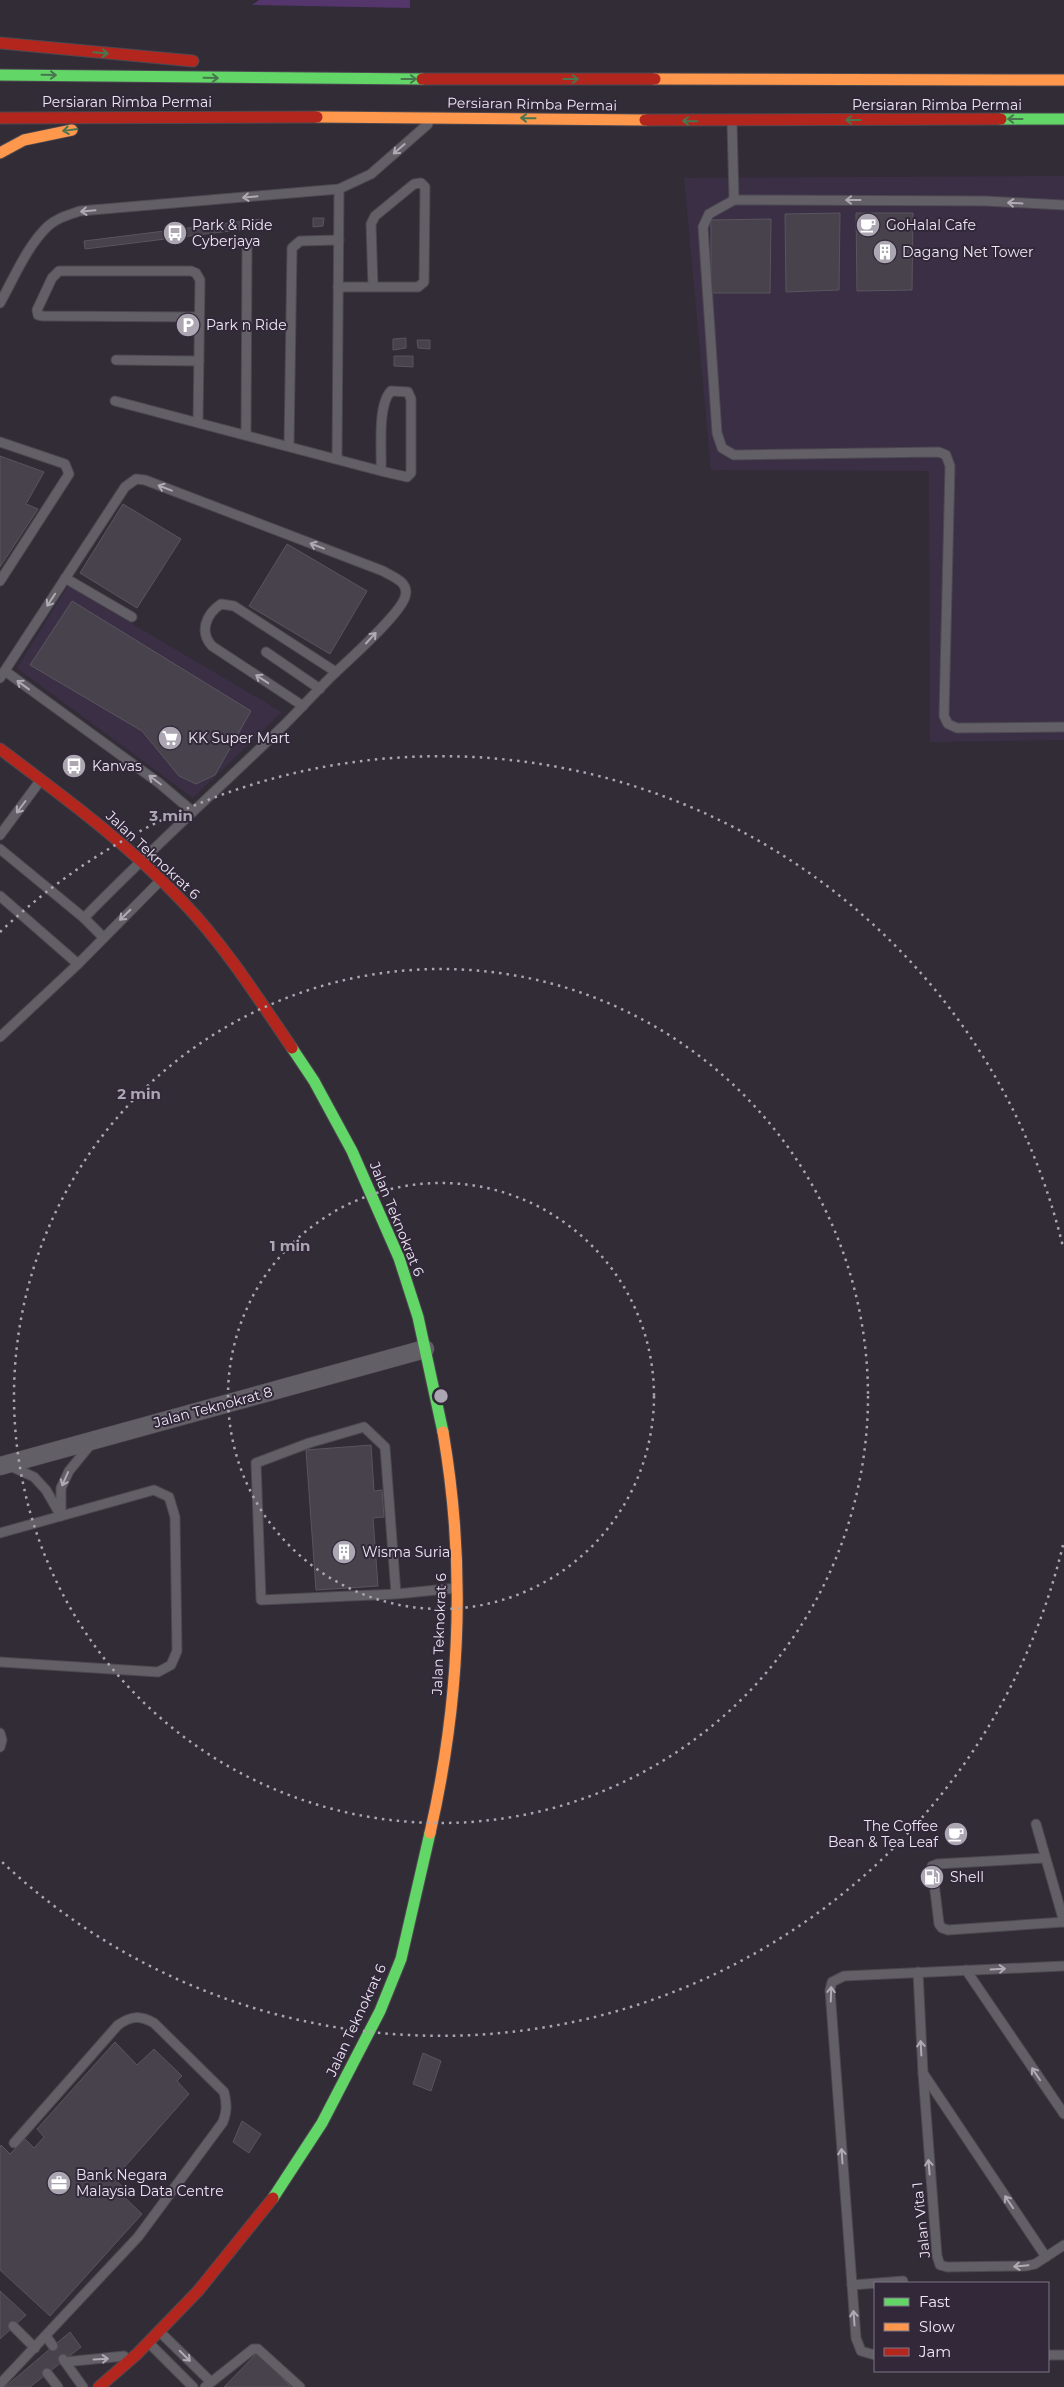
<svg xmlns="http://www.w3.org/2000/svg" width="1064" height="2387" font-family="Montserrat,sans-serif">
  <rect width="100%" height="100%" fill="#312c36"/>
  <g fill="#3b2f46">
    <path d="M 1064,176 L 1064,740 L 930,742 L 929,471 L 711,470 L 684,178 Z"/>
    <path d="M 68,586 L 282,712 L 193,798 L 17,668 Z"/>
  </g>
  <path fill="#54356c" d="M 259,0 L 410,0 L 410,8 L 252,5 Z"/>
  <g fill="#47424b" stroke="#59555d">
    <path d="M 840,213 L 839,290 L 786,292 L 785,214 Z"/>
    <path d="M 856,213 L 913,213 L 912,290 L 857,291 Z"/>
    <path d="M 313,218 L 324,218 L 323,226 L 313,227 Z"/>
    <path d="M 261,219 L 262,227 L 85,249 L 84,241 Z"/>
    <path d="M 771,219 L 770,293 L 711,293 L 711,220 Z"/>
    <path d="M 406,338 L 406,348 L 393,350 L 393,339 Z"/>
    <path d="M 417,340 L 430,340 L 430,349 L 418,348 Z"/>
    <path d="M 394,356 L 413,356 L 413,367 L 394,366 Z"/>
    <path d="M 0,456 L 44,472 L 26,504 L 38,509 L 0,567 Z"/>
    <path d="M 123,504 L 181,539 L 137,608 L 80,573 Z"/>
    <path d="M 287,544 L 367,591 L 330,654 L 249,606 Z"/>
    <path d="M 72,601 L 251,711 L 215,775 L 196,784 L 179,776 L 142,731 L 30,665 Z"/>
    <path d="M 371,1445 L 374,1491 L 382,1490 L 384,1517 L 373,1518 L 378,1586 L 316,1590 L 306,1450 Z"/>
    <path d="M 115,2042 L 137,2065 L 154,2049 L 182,2076 L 177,2081 L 189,2094 L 114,2179 L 122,2186 L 118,2191 L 142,2214 L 50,2316 L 0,2270 L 0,2147 L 1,2145 L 10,2154 L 25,2139 L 34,2148 L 44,2137 L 37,2129 Z"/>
    <path d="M 423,2053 L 441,2061 L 431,2091 L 413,2084 Z"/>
    <path d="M 242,2121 L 261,2134 L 249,2153 L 233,2142 Z"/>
    <path d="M 0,2291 L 26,2315 L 0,2339 Z"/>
    <path d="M 70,2332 L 81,2347 L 30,2387 L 5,2387 Z"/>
    <path d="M 257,2353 L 291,2387 L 224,2387 Z"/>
  </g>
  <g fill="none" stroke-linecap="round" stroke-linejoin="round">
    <g stroke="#4c4850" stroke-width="11">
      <g id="lane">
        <path d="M 732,123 L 734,200"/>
        <path d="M 1064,205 L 985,201 L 734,200 L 709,214 L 703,227 L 717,433 L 722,448 L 734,455 L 939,452 L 946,455 L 950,466 L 944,716 L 948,724 L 957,728 L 1064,727"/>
        <path d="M 338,287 L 418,287 L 424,282 L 425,187 L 421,183 L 414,184 L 375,216 L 371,224 L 373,287"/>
        <path d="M 0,303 C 14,278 27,246 48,226 C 57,218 68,215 80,211 L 339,189 L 371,174 L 428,124"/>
        <path d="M 116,360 L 199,361"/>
        <path d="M 115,401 L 381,471 L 407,477 L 411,473 L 411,399 L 408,392 L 391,391 C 377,405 382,450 381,471"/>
        <path d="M 198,422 L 200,280 L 196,273 L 191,271 L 59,271 L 52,278 L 37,310 L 38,315 L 43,316 L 199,317"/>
        <path d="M 246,435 L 247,248"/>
        <path d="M 0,442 L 65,464 L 69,474 L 0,581"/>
        <path d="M 289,446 L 292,248 L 300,241 L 339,240"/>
        <path d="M 337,459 L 339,189"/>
        <path d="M 65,578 L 132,617"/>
        <path d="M 266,652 L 320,689"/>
        <path d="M 5,671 L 159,783 L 192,811"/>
        <path d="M 0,678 L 125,487 L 136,479 L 145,480 L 383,571 C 393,577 410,582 405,597 C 400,614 352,657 336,672 C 316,691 298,712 278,731 C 213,794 146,854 84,918"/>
        <path d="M 303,706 L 212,646 C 199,632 206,614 221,604 L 234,606 L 336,672"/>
        <path d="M 0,835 L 40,781"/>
        <path d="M 0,849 L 84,918 L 103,937"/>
        <path d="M 0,896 L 78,964"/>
        <path d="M 0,1037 L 78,964 L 158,883"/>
        <path d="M 8,1465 L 34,1477 L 46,1490 L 61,1516 L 61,1488 L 69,1471 L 91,1444"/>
        <path d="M 0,1533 L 154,1490 L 169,1497 L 175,1517 L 177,1651 L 171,1665 L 158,1672 L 0,1662"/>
        <path d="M 396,1594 L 385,1447 L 364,1427 L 309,1443 L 256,1463 L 261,1600 L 396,1594 L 457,1588"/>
        <path d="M 0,1733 L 2,1740 L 0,1747"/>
        <path d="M 1036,1824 L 1064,1922"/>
        <path d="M 1045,1858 L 937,1864 L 932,1866 L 939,1924 L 942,1928 L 948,1930 L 1064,1922"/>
        <path d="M 966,1970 L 1064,2114"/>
        <path d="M 918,1972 L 923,2073 L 1046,2257"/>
        <path d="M 923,2073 L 937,2256 L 940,2265 L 947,2267 L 1026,2266 L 1035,2264 L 1064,2245"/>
        <path d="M 852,2285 L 903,2281"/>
        <path d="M 13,2326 L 35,2348"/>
        <path d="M 161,2333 L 211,2382"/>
        <path d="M 46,2336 L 53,2346"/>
        <path d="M 149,2343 L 193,2387"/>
        <path d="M 875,2355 L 861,2351 L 856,2338 L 830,1990 L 832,1982 L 844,1976 L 1064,1966"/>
        <path d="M 1048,2355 L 1064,2355"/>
        <path d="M 63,2359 L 83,2387"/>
        <path d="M 65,2362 L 124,2356"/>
        <path d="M 47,2373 L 58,2387"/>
        <path d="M 0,2384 L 138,2237 L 223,2122 C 227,2111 227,2104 224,2092 L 154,2023 C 140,2015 131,2016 118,2025 L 14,2143"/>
        <path d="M 205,2387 L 253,2349 L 258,2349 L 300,2387"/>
      </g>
    </g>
    <g stroke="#4c4850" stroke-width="19">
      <path id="street" d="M 0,1466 L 425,1349"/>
    </g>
    <g stroke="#4c4850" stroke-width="13">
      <g id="fast">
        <path d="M 0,75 L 422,79"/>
        <path d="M 1001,119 L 1064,119"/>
        <path d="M 292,1048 L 314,1081 L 352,1151 L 399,1258 L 418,1317 L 443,1432"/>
        <path d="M 273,2198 L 322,2123 L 380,2011 L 401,1959 L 430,1833"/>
      </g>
    </g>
    <g stroke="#4c4850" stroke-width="13">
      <g id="slow">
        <path d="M 655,79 L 1064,80"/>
        <path d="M 317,117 L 645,120"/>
        <path d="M 0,153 L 24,140 L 72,130"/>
        <path d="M 430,1833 C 460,1702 466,1565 443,1432"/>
      </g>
    </g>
    <g stroke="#4c4850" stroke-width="13">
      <g id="jam">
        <path d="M 0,43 L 193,61"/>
        <path d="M 422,79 L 655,79"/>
        <path d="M 0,118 L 317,117"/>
        <path d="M 645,120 L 1001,119"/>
        <path d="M 0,749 C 64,797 128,844 183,902 C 225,946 258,998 292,1048"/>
        <path d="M 99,2387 L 137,2354 L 198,2291 L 273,2198"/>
      </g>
    </g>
    <use href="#lane" stroke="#635f66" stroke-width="9"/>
    <use href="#street" stroke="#635f66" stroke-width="18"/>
    <use href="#fast" stroke="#63d668" stroke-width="11"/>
    <use href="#slow" stroke="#ff974d" stroke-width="11"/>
    <use href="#jam" stroke="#b3261e" stroke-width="11"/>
  </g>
  <defs><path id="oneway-shaft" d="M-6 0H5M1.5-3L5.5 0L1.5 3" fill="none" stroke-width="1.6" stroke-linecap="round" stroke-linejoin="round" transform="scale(1.25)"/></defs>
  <g stroke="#48764f">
    <use href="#oneway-shaft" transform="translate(101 53) rotate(5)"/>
    <use href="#oneway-shaft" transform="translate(49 75) rotate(1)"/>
    <use href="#oneway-shaft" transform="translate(211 78) rotate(1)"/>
    <use href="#oneway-shaft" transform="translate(409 79)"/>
    <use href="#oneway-shaft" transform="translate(571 79)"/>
    <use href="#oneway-shaft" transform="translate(528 118) rotate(-179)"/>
    <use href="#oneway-shaft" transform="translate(1015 119) rotate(180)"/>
    <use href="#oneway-shaft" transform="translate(853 120) rotate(180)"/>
    <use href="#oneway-shaft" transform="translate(690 121) rotate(-179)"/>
    <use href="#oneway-shaft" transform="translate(70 130) rotate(172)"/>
  </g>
  <g stroke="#afaab4">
    <use href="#oneway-shaft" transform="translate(399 149) rotate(139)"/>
    <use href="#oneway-shaft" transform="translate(250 197) rotate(175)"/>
    <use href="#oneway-shaft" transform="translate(853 200) rotate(-180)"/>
    <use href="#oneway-shaft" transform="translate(1015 203) rotate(-177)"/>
    <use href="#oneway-shaft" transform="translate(88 211) rotate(175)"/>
    <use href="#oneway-shaft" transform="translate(165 488) rotate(-159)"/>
    <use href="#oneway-shaft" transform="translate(317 546) rotate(-159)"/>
    <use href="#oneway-shaft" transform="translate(51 600) rotate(123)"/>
    <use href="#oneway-shaft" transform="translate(371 638) rotate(-47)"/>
    <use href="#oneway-shaft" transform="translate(262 679) rotate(-147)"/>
    <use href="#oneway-shaft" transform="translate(23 685) rotate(-144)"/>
    <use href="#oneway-shaft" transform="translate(155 780) rotate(-143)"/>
    <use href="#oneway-shaft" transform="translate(21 807) rotate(127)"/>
    <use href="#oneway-shaft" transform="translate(125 915) rotate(136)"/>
    <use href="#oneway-shaft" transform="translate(65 1479) rotate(114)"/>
    <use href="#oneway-shaft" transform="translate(998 1969) rotate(-3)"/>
    <use href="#oneway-shaft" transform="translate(831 1994) rotate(-88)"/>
    <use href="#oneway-shaft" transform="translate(921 2048) rotate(-93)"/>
    <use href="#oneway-shaft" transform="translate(1036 2074) rotate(-124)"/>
    <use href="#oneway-shaft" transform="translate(842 2156) rotate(-94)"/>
    <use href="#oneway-shaft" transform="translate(929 2167) rotate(-95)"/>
    <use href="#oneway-shaft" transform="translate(1009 2202) rotate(-124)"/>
    <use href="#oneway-shaft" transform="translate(1021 2266) rotate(174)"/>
    <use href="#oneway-shaft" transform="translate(854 2318) rotate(-94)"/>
    <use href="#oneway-shaft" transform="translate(185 2356) rotate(45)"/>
    <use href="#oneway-shaft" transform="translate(101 2359) rotate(-3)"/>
  </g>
  <g fill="none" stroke="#aba6b1" stroke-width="2.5" stroke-dasharray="2.5 5">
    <circle cx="441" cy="1396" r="213"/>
    <circle cx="441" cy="1396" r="427"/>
    <path d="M1063 1545A640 640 0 0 1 0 1860M0 932A640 640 0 0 1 1063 1247"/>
  </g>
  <defs>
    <g id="cafe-disc" transform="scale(1.25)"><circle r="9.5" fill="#aba6b1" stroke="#32283a"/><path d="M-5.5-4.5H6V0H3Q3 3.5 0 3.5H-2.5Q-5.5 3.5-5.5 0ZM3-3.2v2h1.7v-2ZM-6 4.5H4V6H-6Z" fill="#fff"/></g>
    <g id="bus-disc" transform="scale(1.25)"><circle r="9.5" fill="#aba6b1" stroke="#32283a"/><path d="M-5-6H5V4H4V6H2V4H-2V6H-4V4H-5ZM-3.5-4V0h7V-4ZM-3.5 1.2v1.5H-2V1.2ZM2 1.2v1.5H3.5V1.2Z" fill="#fff"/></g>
    <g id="building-disc" transform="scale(1.25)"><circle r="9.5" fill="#aba6b1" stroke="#32283a"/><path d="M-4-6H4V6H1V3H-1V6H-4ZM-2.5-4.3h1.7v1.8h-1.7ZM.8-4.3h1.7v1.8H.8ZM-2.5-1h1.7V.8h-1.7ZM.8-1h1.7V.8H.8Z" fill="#fff"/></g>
    <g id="parking-disc" transform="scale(1.25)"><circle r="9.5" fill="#aba6b1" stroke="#32283a"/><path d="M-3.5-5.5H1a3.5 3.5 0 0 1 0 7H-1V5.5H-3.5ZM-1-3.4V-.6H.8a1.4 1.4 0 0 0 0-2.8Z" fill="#fff"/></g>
    <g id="supermarket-disc" transform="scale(1.25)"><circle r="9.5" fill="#aba6b1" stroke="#32283a"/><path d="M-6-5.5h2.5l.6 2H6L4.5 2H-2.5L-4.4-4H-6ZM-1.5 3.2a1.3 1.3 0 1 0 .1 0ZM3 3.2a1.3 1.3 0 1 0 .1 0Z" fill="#fff"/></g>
    <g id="fuel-disc" transform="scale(1.25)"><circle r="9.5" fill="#aba6b1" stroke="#32283a"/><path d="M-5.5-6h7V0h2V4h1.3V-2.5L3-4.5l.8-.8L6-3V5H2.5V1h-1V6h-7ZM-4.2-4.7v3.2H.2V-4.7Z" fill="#fff"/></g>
    <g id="office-disc" transform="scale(1.25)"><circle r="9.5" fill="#aba6b1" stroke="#32283a"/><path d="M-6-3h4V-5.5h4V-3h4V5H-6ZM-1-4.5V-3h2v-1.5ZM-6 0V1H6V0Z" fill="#fff"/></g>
  </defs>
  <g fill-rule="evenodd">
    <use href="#cafe-disc" x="868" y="225"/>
    <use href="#bus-disc" x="175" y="233"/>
    <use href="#building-disc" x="885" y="252"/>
    <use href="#parking-disc" x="188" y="325"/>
    <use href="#supermarket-disc" x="170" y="738"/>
    <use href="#bus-disc" x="74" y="766"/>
    <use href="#building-disc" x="344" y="1552"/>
    <use href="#cafe-disc" x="956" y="1834"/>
    <use href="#fuel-disc" x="932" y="1877"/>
    <use href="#office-disc" x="59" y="2183"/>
  </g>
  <g text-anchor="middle" stroke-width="4" stroke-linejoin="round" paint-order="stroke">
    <g font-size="14" fill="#ede7f3" stroke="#32283a">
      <text x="127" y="107">Persiaran Rimba Permai</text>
      <text transform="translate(532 104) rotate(1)" y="5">Persiaran Rimba Permai</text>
      <text x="937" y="110">Persiaran Rimba Permai</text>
      <text transform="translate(153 855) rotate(43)" y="5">Jalan Teknokrat 6</text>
      <text transform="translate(397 1219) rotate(68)" y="5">Jalan Teknokrat 6</text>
      <text transform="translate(213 1407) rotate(-15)" y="5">Jalan Teknokrat 8</text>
      <text transform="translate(439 1634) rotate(-88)" y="5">Jalan Teknokrat 6</text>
      <text transform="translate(356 2020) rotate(-65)" y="5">Jalan Teknokrat 6</text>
      <text transform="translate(921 2220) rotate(-96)" y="5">Jalan Vita 1</text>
    </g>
    <g font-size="14" fill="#ede7f3" stroke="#32283a" text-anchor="start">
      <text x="192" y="230">Park &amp; Ride<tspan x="192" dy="16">Cyberjaya</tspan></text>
      <text x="886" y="230">GoHalal Cafe</text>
      <text x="902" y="257">Dagang Net Tower</text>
      <text x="206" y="330">Park n Ride</text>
      <text x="188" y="743">KK Super Mart</text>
      <text x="92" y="771">Kanvas</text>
      <text x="362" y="1557">Wisma Suria</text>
      <text x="938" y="1831" text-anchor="end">The Coffee<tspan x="938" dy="16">Bean &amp; Tea Leaf</tspan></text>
      <text x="950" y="1882">Shell</text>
      <text x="76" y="2180">Bank Negara<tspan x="76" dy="16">Malaysia Data Centre</tspan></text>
    </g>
  </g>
  <circle cx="441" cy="1396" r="8" fill="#aba6b1" stroke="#32283a" stroke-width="2.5"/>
  <g font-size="15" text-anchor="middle" font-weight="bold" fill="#aba6b1" stroke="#32283a" stroke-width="4" stroke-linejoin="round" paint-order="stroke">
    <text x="171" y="821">3 min</text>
    <text x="139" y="1099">2 min</text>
    <text x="290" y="1251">1 min</text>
  </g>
  <rect x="874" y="2282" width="175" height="90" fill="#32283a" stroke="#7d7484"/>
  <rect x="884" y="2298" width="25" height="8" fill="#63d668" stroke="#7d7484"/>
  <text x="919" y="2307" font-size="15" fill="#ede7f3">Fast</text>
  <rect x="884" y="2323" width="25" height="8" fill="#ff974d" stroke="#7d7484"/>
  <text x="919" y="2332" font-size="15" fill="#ede7f3">Slow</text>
  <rect x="884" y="2348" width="25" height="8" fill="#b3261e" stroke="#7d7484"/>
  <text x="919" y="2357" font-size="15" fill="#ede7f3">Jam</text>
</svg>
